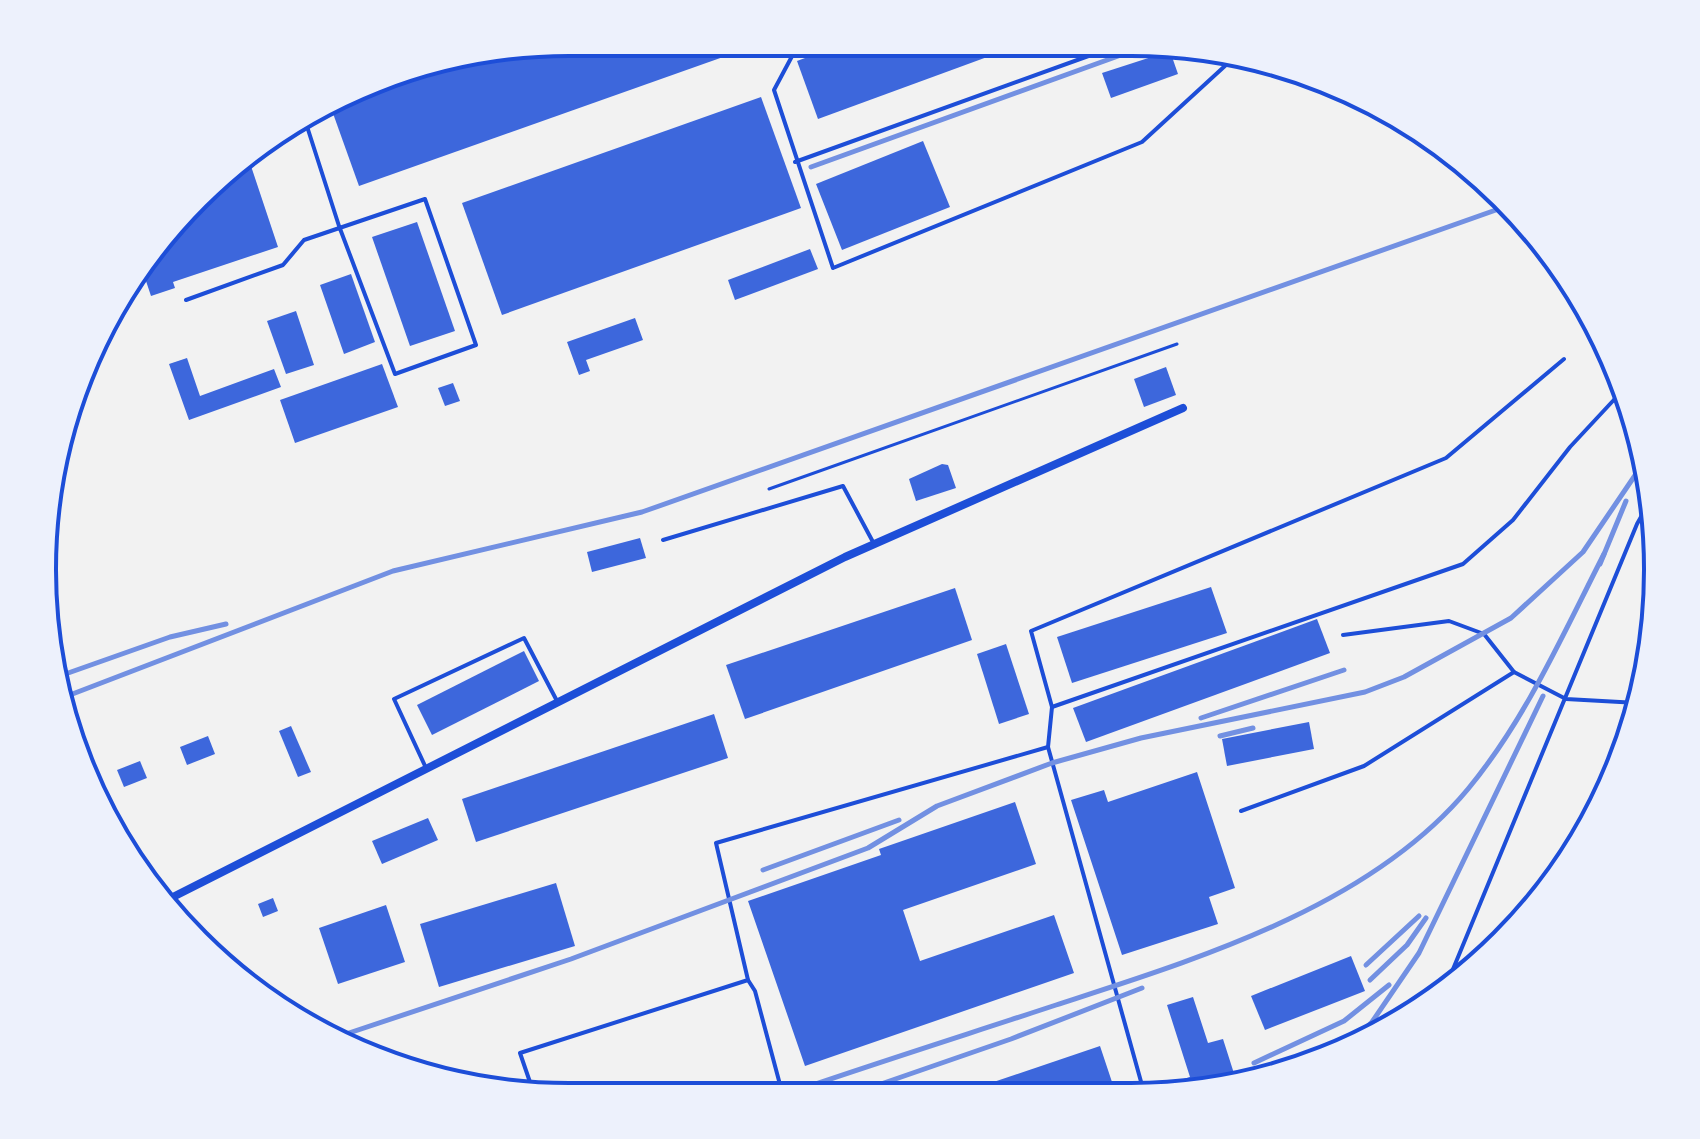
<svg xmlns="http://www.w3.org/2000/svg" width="1700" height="1139" font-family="Helvetica,sans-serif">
  <rect width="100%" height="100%" fill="#f2f2f2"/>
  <g fill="#3d67dc">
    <path d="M 570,42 L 757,45 L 359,186 L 330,105 L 437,64 Z"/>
    <path d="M 837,46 L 1009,49 L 818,119 L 797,61 Z"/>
    <path d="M 1170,51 L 1178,74 L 1111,98 L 1102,73 Z"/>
    <path d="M 761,97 L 801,208 L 502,315 L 462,203 Z"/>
    <path d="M 923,141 L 950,207 L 842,250 L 816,184 Z"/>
    <path d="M 248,157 L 278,247 L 173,282 L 175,288 L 151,296 L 141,266 L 151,248 Z"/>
    <path d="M 417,222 L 455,331 L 410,346 L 372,237 Z"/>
    <path d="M 810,249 L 818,269 L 735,300 L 728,280 Z"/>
    <path d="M 351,274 L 375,342 L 344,354 L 320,285 Z"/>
    <path d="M 296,311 L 314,365 L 286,374 L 267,321 Z"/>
    <path d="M 635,318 L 643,340 L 586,360 L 590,371 L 579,375 L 567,342 Z"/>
    <path d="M 187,358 L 200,396 L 274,369 L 281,387 L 189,420 L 169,364 Z"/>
    <path d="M 382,364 L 398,407 L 295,443 L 280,400 Z"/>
    <path d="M 1166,367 L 1176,395 L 1144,407 L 1134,379 Z"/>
    <path d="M 453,383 L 460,401 L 445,406 L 438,388 Z"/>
    <path d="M 942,464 L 948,465 L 956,488 L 916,501 L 909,479 Z"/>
    <path d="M 640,538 L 646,558 L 592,572 L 587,552 Z"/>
    <path d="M 1211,587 L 1227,633 L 1072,683 L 1057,637 Z"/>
    <path d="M 955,588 L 972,640 L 745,719 L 726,665 Z"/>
    <path d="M 1317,619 L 1330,653 L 1086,742 L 1073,708 Z"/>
    <path d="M 1006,644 L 1029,714 L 999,724 L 977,654 Z"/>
    <path d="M 524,651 L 539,681 L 432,735 L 417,705 Z"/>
    <path d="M 714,714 L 728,758 L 476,842 L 462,799 Z"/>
    <path d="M 1309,722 L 1314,749 L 1227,766 L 1222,739 Z"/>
    <path d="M 291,726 L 311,772 L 298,777 L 279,731 Z"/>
    <path d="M 208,736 L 215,754 L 187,765 L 180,747 Z"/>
    <path d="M 140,761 L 147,778 L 124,787 L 117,770 Z"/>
    <path d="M 1197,772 L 1235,888 L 1209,897 L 1218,924 L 1122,955 L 1071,800 L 1104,790 L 1108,802 Z"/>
    <path d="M 1015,802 L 1036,864 L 903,910 L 920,961 L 1054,915 L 1074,973 L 805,1066 L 748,901 L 881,855 L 879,849 Z"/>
    <path d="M 428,818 L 438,840 L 382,864 L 372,841 Z"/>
    <path d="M 556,883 L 575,946 L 439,987 L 420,924 Z"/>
    <path d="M 273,898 L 278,911 L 263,917 L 258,904 Z"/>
    <path d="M 386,905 L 405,962 L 338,984 L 319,928 Z"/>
    <path d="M 1351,956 L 1365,991 L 1265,1030 L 1251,996 Z"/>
    <path d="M 1193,997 L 1208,1043 L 1223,1039 L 1238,1086 L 1156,1094 L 1154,1088 L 1190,1077 L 1167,1005 Z"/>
    <path d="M 1100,1046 L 1117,1097 L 958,1094 Z"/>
  </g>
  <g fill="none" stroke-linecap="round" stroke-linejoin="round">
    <path stroke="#1d4ed8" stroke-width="3" d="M 769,489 L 1177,344"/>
    <g stroke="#1d4ed8" stroke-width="4">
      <path d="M 798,45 L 774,90 L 833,268 L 1142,142 L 1238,54"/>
      <path d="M 795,162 L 1094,54 L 1093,50"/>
      <path d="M 186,300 L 283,265 L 304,240 L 425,199 L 476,345 L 395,374 L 339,226 L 304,117"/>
      <path d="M 663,540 L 843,486 L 873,542"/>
      <path d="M 1343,635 L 1449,621 L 1484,634 L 1514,672 L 1566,699 L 1638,703"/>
      <path d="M 1052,707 L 1463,564 L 1513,520 L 1570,447 L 1624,389"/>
      <path d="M 1048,747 L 1145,1096"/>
      <path d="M 426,768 L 394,699 L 524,638 L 557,701"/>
      <path d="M 1241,811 L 1364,766 L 1514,672"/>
      <path d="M 748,980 L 755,991 L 782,1092"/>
      <path d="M 1444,991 L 1637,524 L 1651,499"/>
      <path d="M 532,1088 L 520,1053 L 748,980 L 716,843 L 1048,747 L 1052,707 L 1031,631 L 1446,458 L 1564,359"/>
    </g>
    <path stroke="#1d4ed8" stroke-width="8" d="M 165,901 L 845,557 L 1183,408"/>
    <g stroke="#7290e2" stroke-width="5">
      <path d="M 811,167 L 1132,51"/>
      <path d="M 1600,564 L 1626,501"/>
      <path d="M 54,678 L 170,637 L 226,624"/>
      <path d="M 62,698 L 393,571 L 642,512 L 1510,205"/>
      <path d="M 1201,718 L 1344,670"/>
      <path d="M 1220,736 L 1253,728"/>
      <path d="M 763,870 L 899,820"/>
      <path d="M 1366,965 L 1419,916"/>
      <path d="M 1370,980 L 1407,945 L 1426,918"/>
      <path d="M 331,1039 L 571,959 L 868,848 L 937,806 L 1052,763 L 1141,738 L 1365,692 L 1404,677 L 1511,618 L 1583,552 L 1640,468"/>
      <path d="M 1345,1050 L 1372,1022 L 1419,953 L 1543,696"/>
      <path d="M 1254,1063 L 1344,1021 L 1389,985"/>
      <path d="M 792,1092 C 879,1062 968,1034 1056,1005 C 1197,959 1370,907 1468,789 C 1526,719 1563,634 1604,554"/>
      <path d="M 855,1093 L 1011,1039 L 1142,988"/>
    </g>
  </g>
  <path d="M0 0H1700V1139H0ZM569 56H1131A513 513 0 0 1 1644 569V570A513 513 0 0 1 1131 1083H569A513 513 0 0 1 56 570V569A513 513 0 0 1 569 56Z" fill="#edf1fc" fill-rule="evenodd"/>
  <path fill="none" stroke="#1d4ed8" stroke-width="4" d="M569 56H1131A513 513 0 0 1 1644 569V570A513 513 0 0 1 1131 1083H569A513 513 0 0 1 56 570V569A513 513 0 0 1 569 56Z"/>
</svg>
